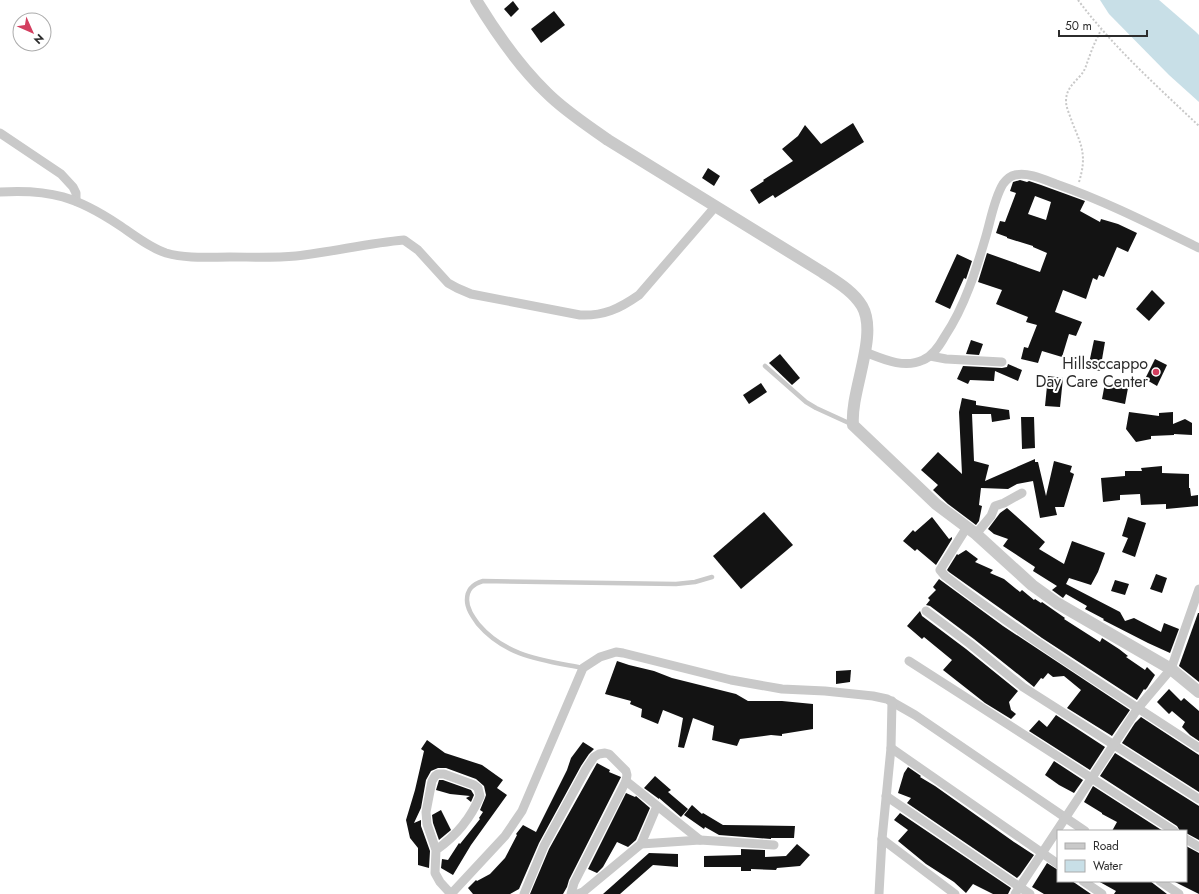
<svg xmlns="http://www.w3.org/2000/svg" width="1199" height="894" font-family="Jost,sans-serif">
  <rect width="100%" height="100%" fill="#fff"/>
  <path fill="#c8dfe7" d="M 1100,0 L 1159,0 L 1196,32 L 1199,35 L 1199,102 L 1169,75 L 1109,14 Z"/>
  <g fill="#131313" fill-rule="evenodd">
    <path d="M 513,1 L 519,9 L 511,17 L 504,9 Z"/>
    <path d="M 554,11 L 565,25 L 541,43 L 531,29 Z"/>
    <path d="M 853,123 L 864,142 L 775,198 L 773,195 L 759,204 L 750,190 L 764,181 L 763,180 L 793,161 L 782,149 L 798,136 L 805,125 L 821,144 Z"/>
    <path d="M 708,168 L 720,176 L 714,186 L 702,178 Z"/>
    <path d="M 1020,180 L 1027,182 L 1029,181 L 1041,185 L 1085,201 L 1080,211 L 1100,222 L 1101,219 L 1118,224 L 1137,233 L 1128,252 L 1117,247 L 1104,277 L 1099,275 L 1097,280 L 1093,278 L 1086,299 L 1063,290 L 1055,312 L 1082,322 L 1076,336 L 1069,334 L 1062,357 L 1042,351 L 1038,363 L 1021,359 L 1024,347 L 1028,348 L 1037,325 L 1026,322 L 1028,317 L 996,304 L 1002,290 L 978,282 L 987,253 L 1040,272 L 1047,253 L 1033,247 L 1033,246 L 1007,238 L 1007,237 L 996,233 L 1000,221 L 1005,222 L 1016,193 L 1010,191 L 1013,182 ZM 1035,196 L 1051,202 L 1046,220 L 1028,214 Z"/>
    <path d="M 957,254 L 972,261 L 966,279 L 964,278 L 950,309 L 935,302 Z"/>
    <path d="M 1152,290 L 1165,303 L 1149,321 L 1136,309 Z"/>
    <path d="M 971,340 L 983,344 L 979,355 L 966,354 Z"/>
    <path d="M 1094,340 L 1105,342 L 1100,371 L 1088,368 Z"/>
    <path d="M 780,354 L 800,378 L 792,385 L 769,363 Z"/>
    <path d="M 1155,359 L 1167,365 L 1157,386 L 1145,379 Z"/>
    <path d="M 1008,364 L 1022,370 L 1018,381 L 995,371 L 994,381 L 970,380 L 968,384 L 957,379 L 963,366 L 1002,368 L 1007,367 Z"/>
    <path d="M 1048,376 L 1063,378 L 1060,407 L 1045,406 Z"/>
    <path d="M 761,383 L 767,392 L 749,404 L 743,395 Z"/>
    <path d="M 1105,383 L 1128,388 L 1125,404 L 1102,399 Z"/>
    <path d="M 962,398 L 976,401 L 976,405 L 1009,410 L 1010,419 L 992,422 L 991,414 L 972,414 L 974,461 L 989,465 L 985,481 L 1035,459 L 1035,462 L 1038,462 L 1046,496 L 1054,461 L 1072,466 L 1070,472 L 1074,474 L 1064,507 L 1055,507 L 1057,515 L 1040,518 L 1033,481 L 1017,484 L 1008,489 L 981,488 L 979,505 L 982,506 L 979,521 L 976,525 L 948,504 L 933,490 L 938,485 L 921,470 L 938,452 L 962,474 L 959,412 Z"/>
    <path d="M 1129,412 L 1159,416 L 1159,413 L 1173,412 L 1173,424 L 1185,419 L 1192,423 L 1192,435 L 1174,434 L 1174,435 L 1151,436 L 1151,439 L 1136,442 L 1126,429 Z"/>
    <path d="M 1021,417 L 1034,417 L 1035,448 L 1022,449 Z"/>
    <path d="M 1162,466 L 1162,473 L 1189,474 L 1189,488 L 1190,488 L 1191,496 L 1198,495 L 1198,506 L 1166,509 L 1166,504 L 1141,505 L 1140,494 L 1120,495 L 1120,500 L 1103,502 L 1101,478 L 1125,476 L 1125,471 L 1142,471 L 1141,468 Z"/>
    <path d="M 1007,508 L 1045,542 L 1039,549 L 1064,564 L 1072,541 L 1105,553 L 1098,572 L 1091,585 L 1069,578 L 1066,584 L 1120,612 L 1125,621 L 1134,618 L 1161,632 L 1164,623 L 1179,629 L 1170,653 L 1148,643 L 1103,620 L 1104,619 L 1085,609 L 1087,606 L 1066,594 L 1063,598 L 1052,590 L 1057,586 L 1033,571 L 1035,567 L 1003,546 L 1008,539 L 994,534 L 988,529 L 1000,513 Z"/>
    <path d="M 764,512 L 793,545 L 741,589 L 713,556 Z"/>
    <path d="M 932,517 L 949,539 L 952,537 L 952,539 L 936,565 L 917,549 L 915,551 L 903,541 L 913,530 L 915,532 Z"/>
    <path d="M 1128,517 L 1146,523 L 1135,557 L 1122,552 L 1128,538 L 1122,536 Z"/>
    <path d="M 966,550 L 978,559 L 975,562 L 993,570 L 990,573 L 1004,579 L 1020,592 L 1022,590 L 1034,600 L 1035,599 L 1041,603 L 1042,602 L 1065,618 L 1064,619 L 1100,642 L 1102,638 L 1119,649 L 1128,656 L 1126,657 L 1145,670 L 1147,667 L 1155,675 L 1147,688 L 1145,690 L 1144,689 L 1137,700 L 1042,638 L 949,572 L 947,570 L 957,554 L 958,555 Z"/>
    <path d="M 1156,574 L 1167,578 L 1162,593 L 1150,589 Z"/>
    <path d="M 939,579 L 1003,626 L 1130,710 L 1112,736 L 1067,708 L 1081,690 L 1064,676 L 1053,677 L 1048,673 L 1043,679 L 1041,678 L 1034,687 L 974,639 L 930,606 L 926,605 L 930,600 L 928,598 L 936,590 L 933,587 Z"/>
    <path d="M 1115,580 L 1129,584 L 1125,595 L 1111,591 Z"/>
    <path d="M 920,611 L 922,616 L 966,649 L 1018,691 L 1009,702 L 1011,710 L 1016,714 L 1011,719 L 985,703 L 943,670 L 952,660 L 924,637 L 922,639 L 907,626 Z"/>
    <path d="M 1198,613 L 1199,613 L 1199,682 L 1179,666 Z"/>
    <path d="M 617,661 L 629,665 L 654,671 L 672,678 L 736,694 L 748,701 L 782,701 L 813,704 L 813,729 L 782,734 L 782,736 L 771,735 L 740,739 L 737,746 L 712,740 L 714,726 L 693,718 L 684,748 L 678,747 L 683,718 L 663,710 L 658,724 L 641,717 L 642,709 L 630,704 L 631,701 L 605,694 Z"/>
    <path d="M 851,670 L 850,682 L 836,684 L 836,671 Z"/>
    <path d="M 1169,689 L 1181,701 L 1184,698 L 1199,711 L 1199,741 L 1190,735 L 1182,727 L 1185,722 L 1172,711 L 1169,714 L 1157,702 Z"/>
    <path d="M 1056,715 L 1105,747 L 1090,770 L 1029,731 L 1039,720 L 1047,727 Z"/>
    <path d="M 1141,717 L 1199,755 L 1199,792 L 1122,743 L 1135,723 Z"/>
    <path d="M 427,740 L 445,753 L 482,765 L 503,780 L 497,788 L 507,795 L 471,845 L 453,875 L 441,868 L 442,859 L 448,860 L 459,843 L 460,844 L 480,819 L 479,818 L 483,812 L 480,810 L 485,798 L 486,795 L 484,786 L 476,779 L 446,768 L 438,768 L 431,771 L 426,780 L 421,808 L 414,823 L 421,820 L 421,826 L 430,851 L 429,868 L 418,865 L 418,848 L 410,838 L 406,820 L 415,790 L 424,751 L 421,749 Z"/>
    <path d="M 583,742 L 594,749 L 589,754 L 581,766 L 539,843 L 519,889 L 510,894 L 473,894 L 468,888 L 476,880 L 477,881 L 490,874 L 505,858 L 517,835 L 516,834 L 523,825 L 536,832 L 567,770 L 571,758 Z"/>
    <path d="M 1115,753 L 1199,806 L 1199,840 L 1186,833 L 1186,831 L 1180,831 L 1177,826 L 1100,776 Z"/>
    <path d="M 1054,761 L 1083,780 L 1074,793 L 1059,785 L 1045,775 Z"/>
    <path d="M 597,763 L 610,770 L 609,772 L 621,777 L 620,779 L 569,880 L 567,887 L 563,894 L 530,894 L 549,849 Z"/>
    <path d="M 908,767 L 921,776 L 920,777 L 935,786 L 1014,842 L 1034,855 L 1020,875 L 1017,878 L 907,803 L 911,798 L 898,793 L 904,773 Z"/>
    <path d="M 655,776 L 671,790 L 668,792 L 688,809 L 681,817 L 659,798 L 659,799 L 644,788 Z"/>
    <path d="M 439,780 L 443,780 L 471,790 L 474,795 L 471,802 L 466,798 L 470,796 L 450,794 L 436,790 Z"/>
    <path d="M 1093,786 L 1163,831 L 1112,831 L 1117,822 L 1102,814 L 1102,813 L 1084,802 Z"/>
    <path d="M 626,793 L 635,797 L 636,796 L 650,808 L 636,840 L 628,847 L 617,842 L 603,867 L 597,873 L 588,869 Z"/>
    <path d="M 692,805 L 702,814 L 703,813 L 723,825 L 795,826 L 794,838 L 771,838 L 771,839 L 719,835 L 705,827 L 704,829 L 684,815 Z"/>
    <path d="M 441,810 L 451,830 L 439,840 L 433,823 L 432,815 Z"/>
    <path d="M 900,813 L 1011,888 L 1008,894 L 993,894 L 973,884 L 966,893 L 954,882 L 926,864 L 898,841 L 908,830 L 894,820 Z"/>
    <path d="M 797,844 L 810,855 L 800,866 L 777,868 L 776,870 L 751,869 L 751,871 L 741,871 L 741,867 L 704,867 L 704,856 L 741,855 L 741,849 L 765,850 L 765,857 L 786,856 Z"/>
    <path d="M 1186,846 L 1199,853 L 1199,894 L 1173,881 L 1186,881 Z"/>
    <path d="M 649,853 L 678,854 L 678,867 L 653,865 L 620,894 L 603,894 Z"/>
    <path d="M 1047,863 L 1058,870 L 1058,881 L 1072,881 L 1091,894 L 1044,894 L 1032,887 Z"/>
    <path d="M 1098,881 L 1150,881 L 1167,894 L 1114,894 L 1116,891 Z"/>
  </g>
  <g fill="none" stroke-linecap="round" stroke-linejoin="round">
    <g stroke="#c9c9c9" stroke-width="2" stroke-dasharray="2 2" stroke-linecap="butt">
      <path d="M 1078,0 C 1113,47 1157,86 1199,126"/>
      <path d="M 1079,182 C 1087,156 1082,146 1072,122 C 1070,115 1066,108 1066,101 C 1066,89 1074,83 1081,75 C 1086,69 1087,62 1090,55 C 1093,46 1097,38 1101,30"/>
    </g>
    <g stroke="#c9c9c9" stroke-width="4.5">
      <path d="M 765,366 L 806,402 L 816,408 L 851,424"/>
      <path d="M 583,668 C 543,660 506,657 478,624 C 473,617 467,609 467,600 C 467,589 473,584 483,581 L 676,584 L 695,582 L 712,577"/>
    </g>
    <g stroke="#c9c9c9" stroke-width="9">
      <path d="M 0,133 L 61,174 L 73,187 L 76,193 L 76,201"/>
      <path d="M 0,192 C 51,189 77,197 119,225 C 134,235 150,248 166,253 C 187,259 209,257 230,257 C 252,257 274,258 296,256 C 333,252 368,243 404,240 L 418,250 L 448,283 L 457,288 L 471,294 L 580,315 C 604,316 619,309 639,295 L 715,207"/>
      <path d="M 865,352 C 883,359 904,369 923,360 C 933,356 940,345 945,336 C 965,306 976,270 986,236 C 991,219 994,199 1003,184 C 1006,180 1010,176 1015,175 C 1028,172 1043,179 1056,184 C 1105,201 1152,225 1199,248"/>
      <path d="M 930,356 L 946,359 L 1002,362"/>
      <path d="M 967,527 L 940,570 L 945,576 C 1026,638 1114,692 1199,748"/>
      <path d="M 976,534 L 991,516 L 995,506 L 1004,503 L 1022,493"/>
      <path d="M 926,611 L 970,644 L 1023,687 L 1199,799"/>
      <path d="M 909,661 L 1174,831"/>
      <path d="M 891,748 L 1058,864"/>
      <path d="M 886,796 L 1030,894"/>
      <path d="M 882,839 L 955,894"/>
      <path d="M 1186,839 L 1199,847"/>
      <path d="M 641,844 L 657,806"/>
      <path d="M 436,850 C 456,836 471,818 480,796 L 478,788 L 474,785 L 444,774 L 438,774 L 435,776 L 432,781 L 426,812 L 427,824 L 436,850 L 435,873 L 440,882 L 451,894"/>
      <path d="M 1083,881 L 1102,894"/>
      <path d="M 1160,881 L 1179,894"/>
      <path d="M 451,894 L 505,836 L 522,811 L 583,668 L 600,657 L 616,652 L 623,653 L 731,680 L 782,689 L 825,691 L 873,696 L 887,699 L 915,715 L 1085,831"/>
      <path d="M 524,894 L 544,846 L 586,769 L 594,757 L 599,754 L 605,753 L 609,754 L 626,771 L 627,775 L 626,781 L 700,840"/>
      <path d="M 571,894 L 574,883 L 626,781"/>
      <path d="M 578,894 L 583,892 L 641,844 L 700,840 L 774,845"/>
      <path d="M 879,894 L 882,839 L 891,748 L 892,701"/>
      <path d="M 1015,894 L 1138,708 L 1171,669 L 1199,589"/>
    </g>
    <path stroke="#c9c9c9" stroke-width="12" d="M 476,0 C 496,33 519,66 547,93 C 565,111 587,125 608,140 L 822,272 C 837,282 853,291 862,306 C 879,335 850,391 853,425 L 936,504 L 976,534 L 1032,585 L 1057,603 L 1171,669 L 1199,692"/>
  </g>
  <circle fill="#d33e5f" stroke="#fff" stroke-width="1.5" cx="1156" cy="372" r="4"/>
  <g text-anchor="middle" stroke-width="4" stroke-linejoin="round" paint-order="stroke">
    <g font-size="16" fill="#2c2c2c" stroke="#fff" text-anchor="end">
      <text x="1148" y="369">Hillssccappo<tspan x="1148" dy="18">Day Care Center</tspan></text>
    </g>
  </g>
  <rect x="1057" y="830" width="130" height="52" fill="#ffffff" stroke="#ababab"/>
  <rect x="1065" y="843" width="20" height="6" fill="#c9c9c9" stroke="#ababab"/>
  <text x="1093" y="850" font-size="12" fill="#2c2c2c">Road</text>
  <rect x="1065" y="860" width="20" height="12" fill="#c8dfe7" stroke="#ababab"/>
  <text x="1093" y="870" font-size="12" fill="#2c2c2c">Water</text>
  <g transform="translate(32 32) rotate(135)"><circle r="19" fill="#ffffff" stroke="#ababab"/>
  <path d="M0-3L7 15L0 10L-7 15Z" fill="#d33e5f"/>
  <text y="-6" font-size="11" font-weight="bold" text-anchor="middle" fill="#2c2c2c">N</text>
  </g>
  <path d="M1059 30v6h88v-6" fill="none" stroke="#2c2c2c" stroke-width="2"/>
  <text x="1065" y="30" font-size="12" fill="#2c2c2c" stroke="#ffffff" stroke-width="3" paint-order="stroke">50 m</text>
</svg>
